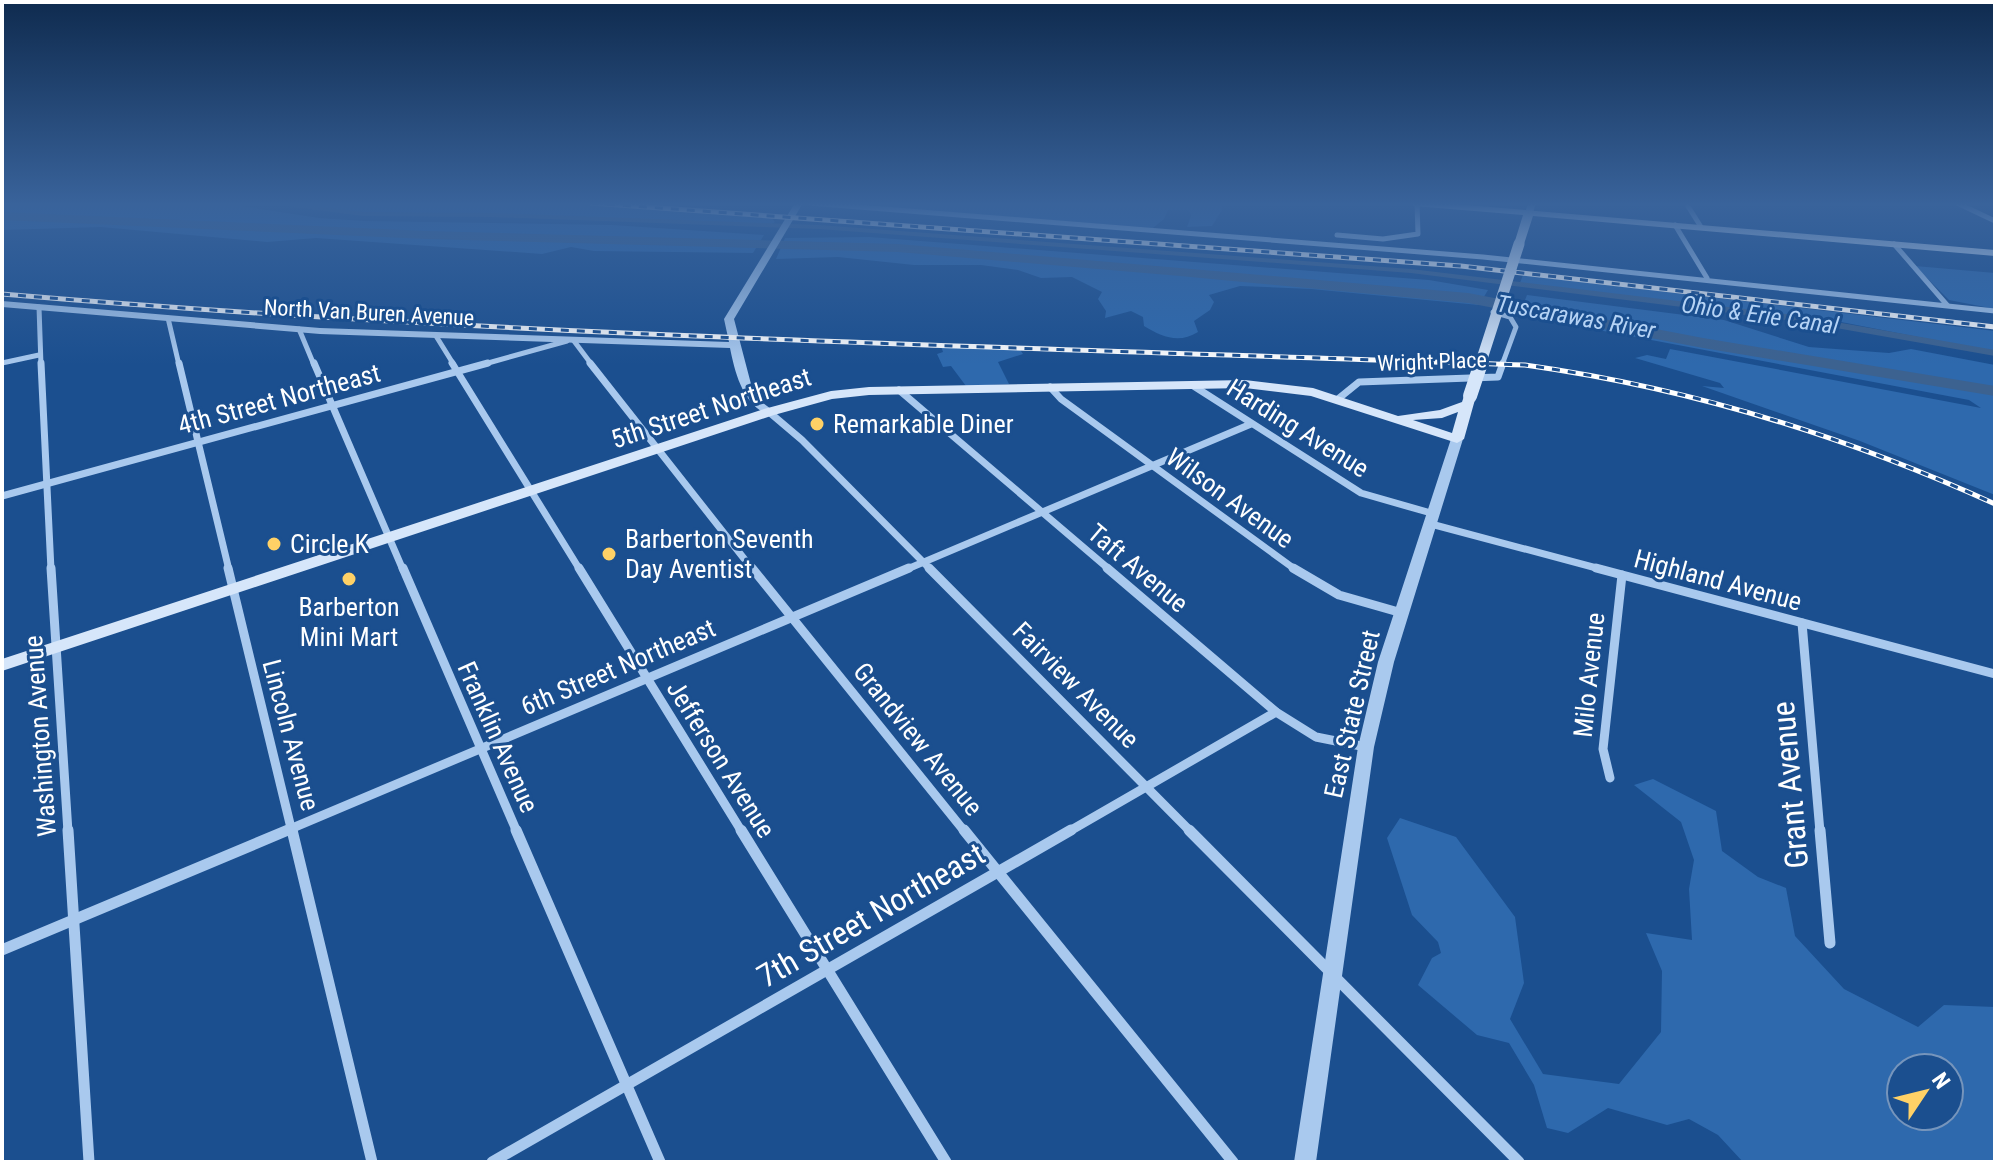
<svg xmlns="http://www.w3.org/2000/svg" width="1997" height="1164" font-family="'Roboto Condensed',sans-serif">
  <rect width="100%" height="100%" fill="#1b4f8f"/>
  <g fill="#2e69ad" fill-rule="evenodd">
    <path d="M 2,203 L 222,203 L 319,218 L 365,221 L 612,225 L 764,235 L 753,253 L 594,251 L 571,247 L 542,254 L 316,238 L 267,242 L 101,227 L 2,230 Z"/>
    <path d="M 283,203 L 554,203 L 769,215 L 775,222 L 770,225 L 491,215 L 363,214 Z"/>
    <path d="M 834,203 L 1222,203 L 1222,210 L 1212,226 L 1187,227 L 1191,216 L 1189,210 L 1168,210 L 1164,219 L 1153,228 Z"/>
    <path d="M 869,237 L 1429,280 L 1488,290 L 1479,305 L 1311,289 L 1240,286 L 1209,295 L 1214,302 L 1210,310 L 1194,321 L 1198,332 C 1179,344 1162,337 1144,326 L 1143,317 L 1131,311 L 1105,318 L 1106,311 L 1098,299 L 1102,292 L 1072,277 L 1041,278 L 1018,270 L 981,265 L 914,265 L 838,257 L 776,259 L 785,238 Z"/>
    <path d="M 1915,266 L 1995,273 L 1995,309 L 1949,300 Z"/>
    <path d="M 1523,275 L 1995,331 L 1995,352 L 1836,321 L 1520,283 Z"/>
    <path d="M 1527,295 L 1724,320 L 1809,347 L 1889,353 L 1911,349 L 1995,365 L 1995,495 L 1860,441 L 1702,386 L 1724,388 L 1720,383 L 1635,358 L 1647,355 L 1666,359 L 1670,349 L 1981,408 L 1969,400 L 1519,315 Z"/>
    <path d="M 941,346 L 1019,348 L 1023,354 L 998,362 L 1009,384 L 966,386 L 951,366 L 943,367 L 937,354 L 943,352 Z"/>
    <path d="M 1653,779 L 1716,811 L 1722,851 L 1758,877 L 1786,888 L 1795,936 L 1844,989 L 1918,1027 L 1944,1005 L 1995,1007 L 1995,1162 L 1743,1162 L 1718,1135 L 1689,1119 L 1667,1125 L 1608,1108 L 1568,1133 L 1547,1128 L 1534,1085 L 1509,1043 L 1477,1035 L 1418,985 L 1432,958 L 1441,953 L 1438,942 L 1412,915 L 1387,838 L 1400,818 L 1456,837 L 1515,917 L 1524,983 L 1510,1019 L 1543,1074 L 1619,1084 L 1661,1032 L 1662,971 L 1646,933 L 1692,940 L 1689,889 L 1694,860 L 1681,822 L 1634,785 ZM 1949,1068 L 1949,1116 L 1901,1116 L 1901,1068 Z"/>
  </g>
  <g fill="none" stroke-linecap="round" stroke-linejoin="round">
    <path fill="#3c6290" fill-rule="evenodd" d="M 276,203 L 292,203 L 363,212 L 491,213 L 819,225 L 1411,269 L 1802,316 L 1995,350 L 1995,356 L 1802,322 L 1411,273 L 819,229 L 491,217 L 363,216 L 279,205 Z"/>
    <path fill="#3c6290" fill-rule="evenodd" d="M 2,212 L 427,231 L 898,244 L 1180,268 L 1468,293 L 1703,338 L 1995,386 L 1995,396 L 1703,348 L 1468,303 L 1180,276 L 898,252 L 427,239 L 2,220 Z"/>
    <g stroke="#a9c9ee" stroke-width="5">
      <path d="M 809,203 L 1483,257 L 1995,311"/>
      <path d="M 1686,203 L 1701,227"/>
      <path d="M 1957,203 L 1995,221"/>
      <path d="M 1675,225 L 1707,278"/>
      <path d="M 1337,235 L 1383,239 L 1418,234 L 1417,203"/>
      <path d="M 1894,244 L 1947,305"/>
      <path d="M 39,307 L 41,365"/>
      <path d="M 1493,312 L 1510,317 L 1516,327 L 1502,365"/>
      <path d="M 168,318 L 179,365"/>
      <path d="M 299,329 L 314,365"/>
      <path d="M 436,336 L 454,365"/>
      <path d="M 574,341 L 592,365"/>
      <path d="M 2,363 L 39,355"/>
      <path d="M 481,365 L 567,341"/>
    </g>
    <g stroke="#a9c9ee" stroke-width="7">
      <path d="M 41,363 L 51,570"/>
      <path d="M 179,363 L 229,570"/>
      <path d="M 314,363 L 403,570"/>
      <path d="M 452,363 L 580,570"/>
      <path d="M 590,363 L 753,570"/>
      <path d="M 1192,385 L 1361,493 L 1431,513"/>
      <path d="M 1050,387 L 1061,399 L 1296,570"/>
      <path d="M 899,390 L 1110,570"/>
      <path d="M 1338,399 L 1359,382 L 1498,377 L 1503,363"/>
      <path d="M 769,412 L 802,440 L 931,570"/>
      <path d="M 2,496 L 488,363"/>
      <path d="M 1431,524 L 1604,570"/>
      <path d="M 905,570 L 1251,424"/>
    </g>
    <g stroke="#a9c9ee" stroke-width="9">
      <path d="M 51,568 L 68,832"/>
      <path d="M 228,568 L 292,832"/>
      <path d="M 403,568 L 517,832"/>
      <path d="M 579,568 L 742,832"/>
      <path d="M 752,568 L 965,832"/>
      <path d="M 929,568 L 1191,832"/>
      <path d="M 1107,568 L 1276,712 L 1316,737 L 1366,747"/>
      <path d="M 1293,568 L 1339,595 L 1402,613"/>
      <path d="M 1596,568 L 1995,674"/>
      <path d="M 1802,623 L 1820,832"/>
      <path d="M 1610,778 L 1603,749 L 1622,575"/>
      <path d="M 283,832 L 909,568"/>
      <path d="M 1068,832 L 1276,712"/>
    </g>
    <g stroke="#a9c9ee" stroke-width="11">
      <path d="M 68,830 L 89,1162"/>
      <path d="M 292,830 L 372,1162"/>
      <path d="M 516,830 L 660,1162"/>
      <path d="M 741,830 L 946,1162"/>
      <path d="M 964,830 L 1233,1162"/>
      <path d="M 1189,830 L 1519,1162"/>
      <path d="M 1820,830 L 1830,943"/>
      <path d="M 2,950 L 288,830"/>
      <path d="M 492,1162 L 1071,830"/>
    </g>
    <g fill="#a9c9ee" fill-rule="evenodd">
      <path d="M 795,203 L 803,203 L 734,319 L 751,384 L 763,403 L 775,412 L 769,415 C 743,405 735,373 730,348 L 320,334 L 2,307 L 2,301 L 320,328 L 729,342 L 724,319 Z"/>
      <path d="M 1528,203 L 1536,203 L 1533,213 L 1529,216 L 1525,213 Z"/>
      <path d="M 1457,435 L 1463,439 L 1394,662 L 1374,747 L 1316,1162 L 1294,1162 L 1358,747 L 1378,662 L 1451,439 Z"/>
    </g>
    <g fill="#d6e6fa" fill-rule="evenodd">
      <path d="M 1409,203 L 1443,203 L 1995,250 L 1995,256 L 1533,216 L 1524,244 L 1519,247 L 1514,244 L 1523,215 L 1414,206 Z"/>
      <path d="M 1245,380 L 1313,388 L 1398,416 L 1440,410 L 1462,402 L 1465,393 L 1475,393 L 1476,396 L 1464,439 L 1457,443 L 1311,396 L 1245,388 L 869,395 L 832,399 L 774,415 L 2,671 L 2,659 L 764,409 L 831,391 L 869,387 ZM 1458,412 L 1452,433 L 1413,420 L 1442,418 Z"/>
    </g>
    <g stroke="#fff" stroke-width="5">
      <g id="rail">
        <path d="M 591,203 L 1461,266 L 1995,327"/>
        <path d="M 2,294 C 509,337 1017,347 1525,365 C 1690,388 1843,435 1995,504"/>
      </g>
    </g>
    <use href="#rail" stroke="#1b4f8f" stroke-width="3" stroke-dasharray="8" stroke-linecap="butt"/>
    <path stroke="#d6e6fa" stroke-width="11" d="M 1480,365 L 1519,244"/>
    <path stroke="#d6e6fa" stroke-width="14" d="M 1470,396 L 1481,363"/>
  </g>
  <linearGradient id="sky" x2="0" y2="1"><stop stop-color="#0f2b4f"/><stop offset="0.56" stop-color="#39639b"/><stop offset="1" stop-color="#39639b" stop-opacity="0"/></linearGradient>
  <rect width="1997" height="365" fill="url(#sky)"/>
  <g fill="#ffd166" stroke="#1b4f8f" stroke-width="3">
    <circle cx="817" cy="424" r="8"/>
    <circle cx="274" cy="544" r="8"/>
    <circle cx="609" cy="554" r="8"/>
    <circle cx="349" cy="579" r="8"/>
  </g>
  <g text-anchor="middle" stroke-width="6" stroke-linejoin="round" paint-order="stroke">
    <g font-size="22" fill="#fff" stroke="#1b4f8f">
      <text transform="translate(369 312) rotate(3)" y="8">North Van Buren Avenue</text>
      <text transform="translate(1432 361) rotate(-2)" y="8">Wright Place</text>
    </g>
    <g font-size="24" font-style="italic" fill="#b5d3f5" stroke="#1b4f8f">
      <text transform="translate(1760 315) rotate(8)" y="8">Ohio &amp; Erie Canal</text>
      <text transform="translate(1576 317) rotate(10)" y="8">Tuscarawas River</text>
    </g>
    <g font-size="26" fill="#fff" stroke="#1b4f8f">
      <text transform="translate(279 399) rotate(-15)" y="9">4th Street Northeast</text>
      <text transform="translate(711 408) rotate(-18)" y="9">5th Street Northeast</text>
      <text transform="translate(1298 428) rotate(32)" y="9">Harding Avenue</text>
      <text transform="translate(1230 498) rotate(36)" y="9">Wilson Avenue</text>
      <text transform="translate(1138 568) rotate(40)" y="9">Taft Avenue</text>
      <text transform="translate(1718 580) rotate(15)" y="9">Highland Avenue</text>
      <text transform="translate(618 667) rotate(-23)" y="9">6th Street Northeast</text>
      <text transform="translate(1589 675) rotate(-84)" y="9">Milo Avenue</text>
      <text transform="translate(1076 685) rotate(45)" y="9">Fairview Avenue</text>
      <text transform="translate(1352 714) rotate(-77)" y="9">East State Street</text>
      <text transform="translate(291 735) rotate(75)" y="9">Lincoln Avenue</text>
      <text transform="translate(40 736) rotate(-94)" y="9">Washington Avenue</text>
      <text transform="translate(498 737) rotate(66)" y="9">Franklin Avenue</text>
      <text transform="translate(918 739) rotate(51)" y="9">Grandview Avenue</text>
      <text transform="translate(721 759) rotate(58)" y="9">Jefferson Avenue</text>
    </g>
    <g font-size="26" fill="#fff" stroke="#1b4f8f" text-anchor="start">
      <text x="833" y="433">Remarkable Diner</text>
      <text x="625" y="548">Barberton Seventh<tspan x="625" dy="30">Day Aventist</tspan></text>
      <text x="290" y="553">Circle K</text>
      <text x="349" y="616" text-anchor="middle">Barberton<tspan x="349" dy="30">Mini Mart</tspan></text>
    </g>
    <g font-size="32" fill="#fff" stroke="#1b4f8f">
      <text transform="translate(1790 785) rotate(-95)" y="11">Grant Avenue</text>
      <text transform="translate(871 915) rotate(-30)" y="11">7th Street Northeast</text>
    </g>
  </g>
  <rect width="1997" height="1164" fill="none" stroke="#ffffff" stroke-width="8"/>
  <g transform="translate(1925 1092) rotate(55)"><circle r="38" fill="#1b4f8f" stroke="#7695bc" stroke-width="2"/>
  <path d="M0-6L14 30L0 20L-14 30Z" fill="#ffd166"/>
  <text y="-12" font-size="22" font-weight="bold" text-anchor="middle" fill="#ffffff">N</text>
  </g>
</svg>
